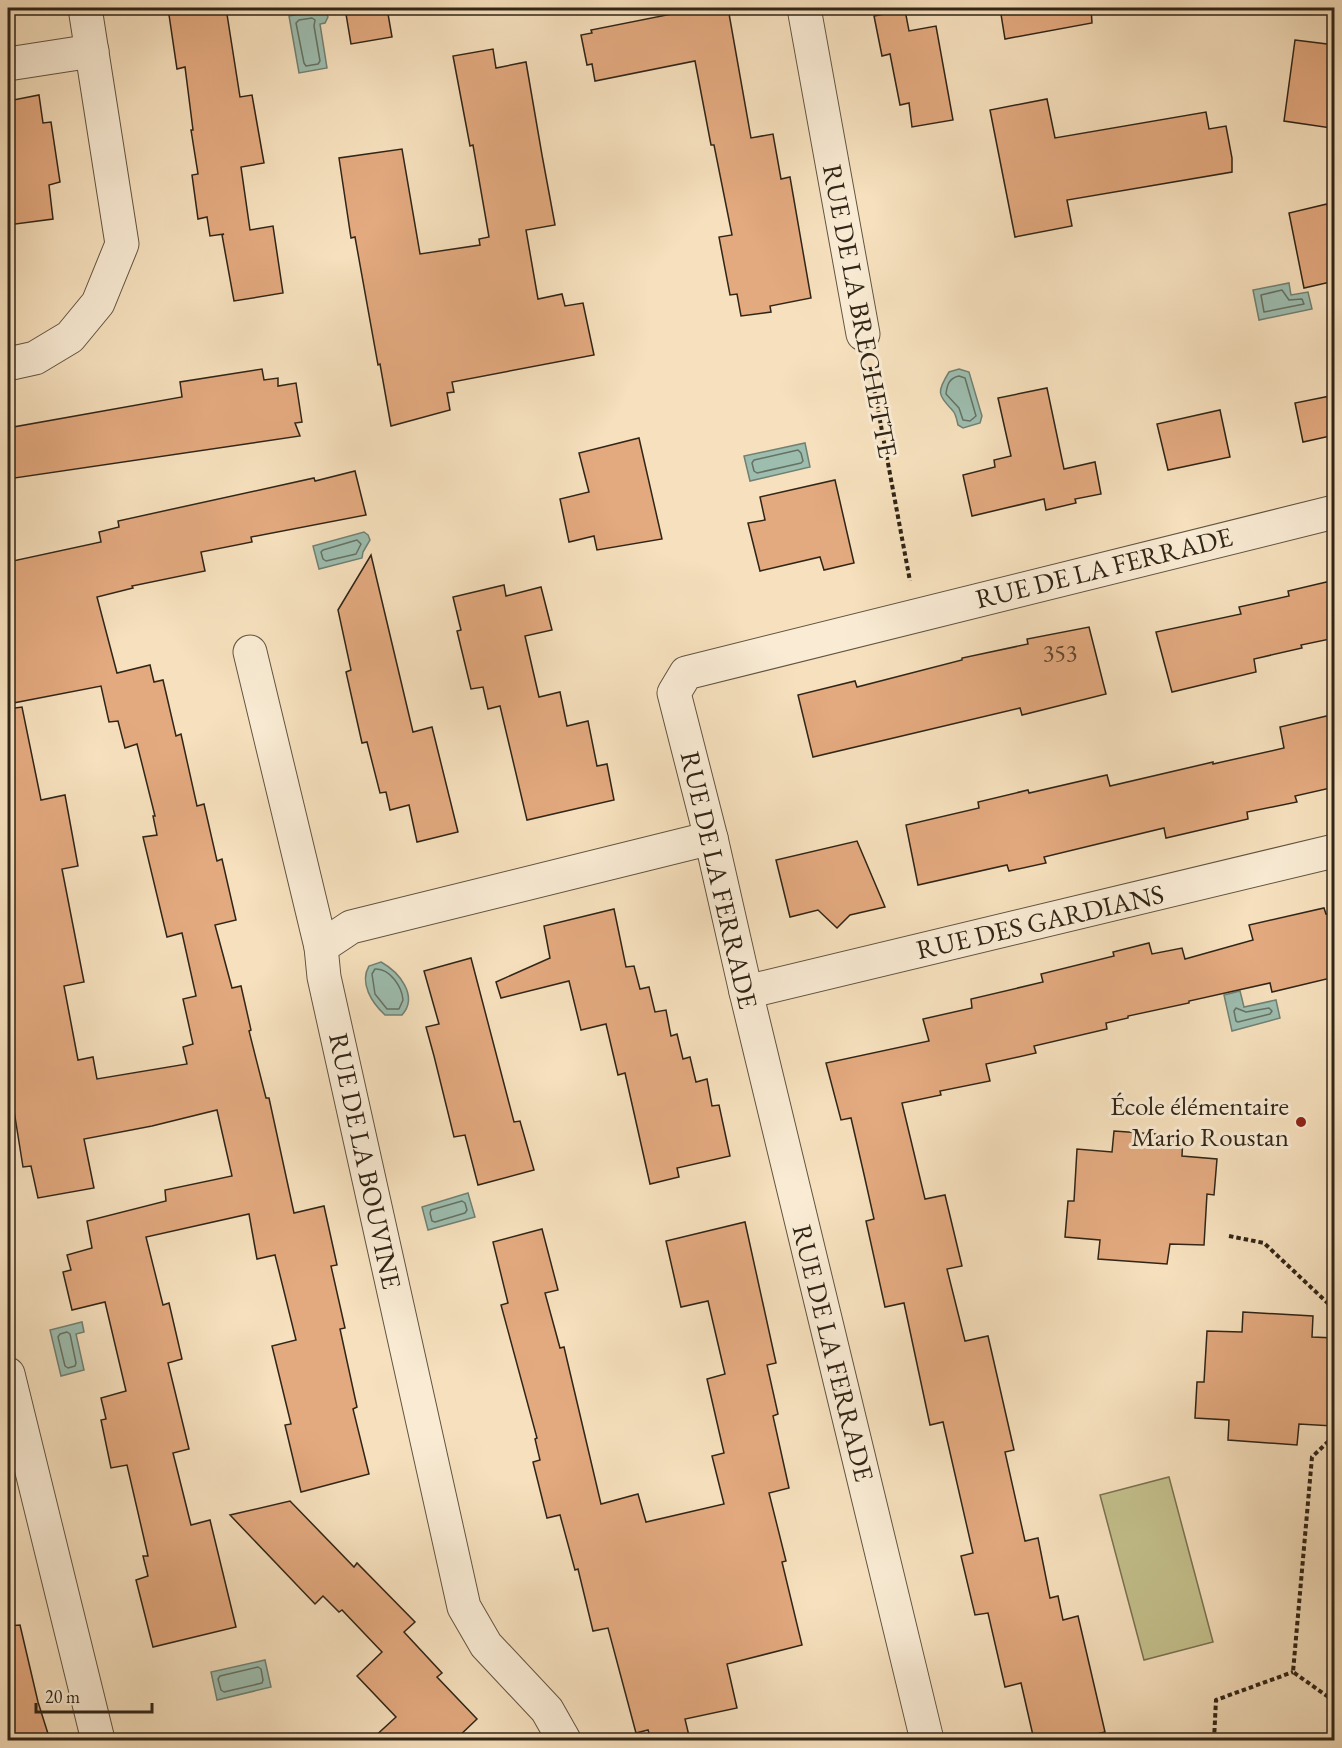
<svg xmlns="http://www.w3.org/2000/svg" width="1342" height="1748" font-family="'EB Garamond',serif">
  <rect width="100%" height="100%" fill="#f6e0bd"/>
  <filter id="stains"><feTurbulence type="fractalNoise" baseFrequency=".00333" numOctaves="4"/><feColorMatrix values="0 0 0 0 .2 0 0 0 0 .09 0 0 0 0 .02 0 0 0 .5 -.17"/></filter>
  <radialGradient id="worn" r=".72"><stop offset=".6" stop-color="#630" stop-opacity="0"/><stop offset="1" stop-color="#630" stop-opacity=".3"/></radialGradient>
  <path fill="#c3c08c" stroke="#7a7252" stroke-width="1.5" d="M 1169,1477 L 1213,1642 L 1144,1660 L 1100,1495 Z"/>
  <g fill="#9dbdaf" stroke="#718072" stroke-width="1.5">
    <path d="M 321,10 L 326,12 L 328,17 L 325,23 L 320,24 L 327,68 L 299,73 L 289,16 Z"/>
    <path d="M 1289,283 L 1291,295 L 1308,292 L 1312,309 L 1259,320 L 1253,290 Z"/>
    <path d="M 959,369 L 969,372 L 982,416 L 980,423 L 963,428 L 958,425 C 957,421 956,414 953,411 C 938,394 936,393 949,372 Z"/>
    <path d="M 805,443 L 810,467 L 750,481 L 744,456 Z"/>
    <path d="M 364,532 L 368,535 L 370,540 L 363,552 L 362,558 L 319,569 L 313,546 Z"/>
    <path d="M 381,962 C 399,972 419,996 402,1015 L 385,1015 C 372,1003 359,983 369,966 Z"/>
    <path d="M 1240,991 L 1244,1007 L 1276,1000 L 1280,1018 L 1232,1031 L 1224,995 Z"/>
    <path d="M 468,1193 L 475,1217 L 428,1230 L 422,1207 Z"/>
    <path d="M 82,1322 L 84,1332 L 76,1334 L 84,1370 L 61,1376 L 50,1330 Z"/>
    <path d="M 265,1660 L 271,1687 L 217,1700 L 211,1672 Z"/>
  </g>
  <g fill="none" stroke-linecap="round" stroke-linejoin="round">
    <g stroke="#667163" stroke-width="1.5">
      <path d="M 312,18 L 315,20 L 314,26 L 320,61 L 318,64 L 306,66 L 304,63 L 296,23 L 299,20 Z"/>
      <path d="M 1282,290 L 1289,300 L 1302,299 L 1304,304 L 1264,312 L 1261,295 Z"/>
      <path d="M 959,376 L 965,378 L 976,416 L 970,421 L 963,420 L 959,408 L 946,394 C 947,385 949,378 959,376 Z"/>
      <path d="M 798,450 L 801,453 L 803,461 L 801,463 L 757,473 L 754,471 L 752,463 L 754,460 Z"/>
      <path d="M 357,540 L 361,544 L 356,554 L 326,561 L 323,559 L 321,552 L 323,550 Z"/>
      <path d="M 375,969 C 390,968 402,987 403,1000 L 399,1009 L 387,1009 L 375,994 L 372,974 Z"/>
      <path d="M 1236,1008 L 1246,1012 L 1269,1008 L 1272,1011 L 1270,1014 L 1238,1022 L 1236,1021 L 1234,1011 Z"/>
      <path d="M 462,1201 L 465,1203 L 467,1210 L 465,1213 L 435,1222 L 432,1221 L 430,1213 L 431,1210 Z"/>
      <path d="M 67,1332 L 70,1334 L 76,1363 L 75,1366 L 68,1368 L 65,1366 L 58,1337 L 60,1334 Z"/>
      <path d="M 258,1667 L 261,1669 L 263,1680 L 262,1683 L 224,1692 L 221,1690 L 218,1679 L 220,1676 Z"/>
    </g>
  </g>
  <g fill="#e3a97f" stroke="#302517" stroke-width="1.5">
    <path d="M 168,8 L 226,8 L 240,97 L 252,95 L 264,163 L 241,167 L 250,230 L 273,226 L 283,293 L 234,301 L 222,235 L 224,234 L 210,236 L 207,217 L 198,219 L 192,175 L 198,174 L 191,130 L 193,130 L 185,67 L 177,69 Z"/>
    <path d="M 345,8 L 387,8 L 392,37 L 351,44 Z"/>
    <path d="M 686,8 L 728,8 L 751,138 L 773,134 L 781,179 L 790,177 L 811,298 L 770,306 L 771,312 L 741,316 L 737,294 L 730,295 L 719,237 L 732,235 L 714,145 L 711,145 L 695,61 L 595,81 L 592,64 L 587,65 L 581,35 L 592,33 L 591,30 L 687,11 Z"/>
    <path d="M 1000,8 L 1091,8 L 1092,23 L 1005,39 Z"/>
    <path d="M 905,10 L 909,31 L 936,26 L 953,120 L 912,127 L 909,103 L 900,105 L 890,54 L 882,56 L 874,16 Z"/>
    <path d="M 1295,40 L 1335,45 L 1335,100 L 1331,128 L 1284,121 Z"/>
    <path d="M 493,49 L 496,68 L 526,62 L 542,155 L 555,225 L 526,230 L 538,299 L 562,294 L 565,306 L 583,303 L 594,355 L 452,382 L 454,392 L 447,393 L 450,410 L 391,426 L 380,364 L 378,365 L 355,237 L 351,238 L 339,158 L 402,149 L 420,254 L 480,245 L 479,239 L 489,237 L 473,145 L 470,146 L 453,56 Z"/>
    <path d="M 39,95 L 43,123 L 51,122 L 60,182 L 49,185 L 53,219 L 8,225 L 8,101 Z"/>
    <path d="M 1047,99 L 1055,138 L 1206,112 L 1209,129 L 1226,126 L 1232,158 L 1232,172 L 1067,200 L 1072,226 L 1015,237 L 990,110 Z"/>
    <path d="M 1327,204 L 1335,237 L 1335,281 L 1304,288 L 1289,213 Z"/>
    <path d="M 262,369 L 264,380 L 278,378 L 278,386 L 296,383 L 302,422 L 295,423 L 300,436 L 8,479 L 8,428 L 182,397 L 180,382 Z"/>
    <path d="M 1047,388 L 1064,469 L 1095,462 L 1101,494 L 1075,499 L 1076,503 L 1046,510 L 1044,499 L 972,516 L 963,475 L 995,467 L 994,460 L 1011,456 L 998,398 Z"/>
    <path d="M 1335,395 L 1335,435 L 1303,442 L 1295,403 Z"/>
    <path d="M 1220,410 L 1230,457 L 1168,470 L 1157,424 Z"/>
    <path d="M 639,438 L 662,539 L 597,550 L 594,536 L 569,542 L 560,499 L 589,492 L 579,453 Z"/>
    <path d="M 355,471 L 366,515 L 251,537 L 252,542 L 201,552 L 205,571 L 132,586 L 133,588 L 97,597 L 117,673 L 150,665 L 154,682 L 163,680 L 176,736 L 181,734 L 197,806 L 204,804 L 217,861 L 222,859 L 236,920 L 215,925 L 232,988 L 241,986 L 251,1030 L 249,1031 L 266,1098 L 269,1098 L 294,1213 L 324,1206 L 337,1265 L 331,1266 L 345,1328 L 340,1329 L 357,1407 L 353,1409 L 369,1474 L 301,1492 L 285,1425 L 291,1424 L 272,1346 L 296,1340 L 275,1255 L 257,1259 L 249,1214 L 146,1237 L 163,1305 L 169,1303 L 182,1359 L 168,1363 L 189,1449 L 173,1453 L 191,1525 L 210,1520 L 236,1627 L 153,1647 L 136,1580 L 148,1576 L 143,1556 L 148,1556 L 127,1465 L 111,1468 L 101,1420 L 106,1419 L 101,1398 L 126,1391 L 105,1302 L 72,1310 L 63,1272 L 71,1270 L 67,1255 L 92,1248 L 87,1221 L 166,1201 L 165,1190 L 232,1176 L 217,1110 L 152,1126 L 84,1139 L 94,1188 L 38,1198 L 31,1166 L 23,1167 L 11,1092 L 8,1092 L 8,709 L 22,707 L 41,800 L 65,795 L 78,866 L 62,869 L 84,982 L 64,986 L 78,1060 L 93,1057 L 97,1079 L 187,1064 L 183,1047 L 193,1044 L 183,999 L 196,996 L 182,933 L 167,937 L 143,837 L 157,835 L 153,816 L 155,816 L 137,744 L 125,748 L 118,721 L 109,722 L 101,686 L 8,704 L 8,562 L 101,542 L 99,532 L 119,527 L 118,521 L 314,478 L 315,481 Z"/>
    <path d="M 835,480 L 854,563 L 824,570 L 820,557 L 760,571 L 748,523 L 765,520 L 760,497 Z"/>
    <path d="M 371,555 L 413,732 L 432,727 L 458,832 L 417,842 L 409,805 L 390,810 L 386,792 L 380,793 L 367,742 L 362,743 L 346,672 L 351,670 L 338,610 Z"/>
    <path d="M 1335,580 L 1335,638 L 1301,645 L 1302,648 L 1254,659 L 1256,672 L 1172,692 L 1156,632 L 1241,614 L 1239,607 L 1289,596 L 1288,591 Z"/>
    <path d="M 504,585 L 506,596 L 541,587 L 552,630 L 525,636 L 539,697 L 560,692 L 567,726 L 588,721 L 597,766 L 607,764 L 614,800 L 527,820 L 500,706 L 488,709 L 483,687 L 471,689 L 457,631 L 461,630 L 453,597 Z"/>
    <path d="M 1089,627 L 1106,694 L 1022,715 L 1020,708 L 813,757 L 798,695 L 855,681 L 857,687 L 962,660 L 962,658 L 1028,644 L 1027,639 Z"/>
    <path d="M 1335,714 L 1335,787 L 1295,796 L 1297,802 L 1247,812 L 1248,819 L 1166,838 L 1164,828 L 1044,857 L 1046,863 L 1009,871 L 1007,865 L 918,885 L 906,825 L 979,808 L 978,802 L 1028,790 L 1029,793 L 1107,775 L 1110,786 L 1213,762 L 1213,764 L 1284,748 L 1280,727 Z"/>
    <path d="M 857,841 L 885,907 L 850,915 L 837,928 L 818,910 L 790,917 L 776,860 Z"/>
    <path d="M 1324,908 L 1326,914 L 1335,912 L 1335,977 L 1272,992 L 1270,983 L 1189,1001 L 1189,1003 L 1128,1016 L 1128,1018 L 1106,1023 L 1107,1029 L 1034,1046 L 1036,1053 L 986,1064 L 990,1081 L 940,1091 L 941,1095 L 902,1103 L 925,1199 L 945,1195 L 962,1266 L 947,1269 L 965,1341 L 988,1336 L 1014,1450 L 1005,1452 L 1025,1541 L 1038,1538 L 1050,1598 L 1058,1596 L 1063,1620 L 1078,1616 L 1105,1732 L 1070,1740 L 1034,1740 L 1021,1683 L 1005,1687 L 988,1613 L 975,1615 L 961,1556 L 973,1553 L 943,1422 L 930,1425 L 904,1303 L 885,1307 L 866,1221 L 874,1219 L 863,1170 L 851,1118 L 841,1120 L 826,1063 L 929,1041 L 923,1019 L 972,1008 L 971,999 L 1043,982 L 1041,974 L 1114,956 L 1113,952 L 1149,943 L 1152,954 L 1182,948 L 1185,959 L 1253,940 L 1249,925 Z"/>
    <path d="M 614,909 L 626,967 L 634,966 L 640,989 L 649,987 L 655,1012 L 666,1010 L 671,1036 L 677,1034 L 683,1059 L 690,1057 L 696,1082 L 707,1079 L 712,1106 L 719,1105 L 730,1156 L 677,1168 L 679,1177 L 650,1184 L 625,1073 L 618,1075 L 606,1024 L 581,1030 L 569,981 L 501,998 L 496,982 L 550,958 L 544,926 Z"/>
    <path d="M 471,958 L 514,1122 L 520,1121 L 534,1170 L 478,1185 L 465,1135 L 454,1137 L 434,1056 L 426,1027 L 439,1024 L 424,971 Z"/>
    <path d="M 1114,1131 L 1183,1136 L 1182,1156 L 1217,1159 L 1214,1195 L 1207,1194 L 1204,1245 L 1170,1244 L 1167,1264 L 1098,1259 L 1100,1240 L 1065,1237 L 1068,1201 L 1074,1201 L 1077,1149 L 1112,1152 Z"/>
    <path d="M 745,1222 L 776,1363 L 767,1365 L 778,1414 L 773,1416 L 789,1488 L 769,1493 L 786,1561 L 782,1562 L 802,1645 L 727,1664 L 737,1708 L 685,1719 L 690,1740 L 651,1740 L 648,1730 L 636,1733 L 608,1628 L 593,1631 L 578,1569 L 575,1570 L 560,1515 L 547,1518 L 533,1462 L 540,1460 L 535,1439 L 537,1438 L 501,1305 L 508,1303 L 493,1242 L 542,1229 L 558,1290 L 545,1293 L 560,1348 L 564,1347 L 601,1504 L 638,1494 L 646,1522 L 724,1504 L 712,1456 L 724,1453 L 707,1379 L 725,1374 L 708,1301 L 681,1307 L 666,1241 Z"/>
    <path d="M 1243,1312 L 1313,1316 L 1312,1337 L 1335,1338 L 1333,1426 L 1299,1424 L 1297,1445 L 1228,1440 L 1229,1420 L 1195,1418 L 1197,1382 L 1204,1382 L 1207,1331 L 1242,1332 Z"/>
    <path d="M 290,1501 L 354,1567 L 357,1563 L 415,1622 L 404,1632 L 442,1673 L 437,1677 L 477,1719 L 455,1740 L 371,1740 L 396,1717 L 357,1676 L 382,1652 L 342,1610 L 339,1612 L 323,1596 L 315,1604 L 230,1515 Z"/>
    <path d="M 20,1625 L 38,1702 L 50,1740 L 19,1740 L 8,1735 L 8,1626 Z"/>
  </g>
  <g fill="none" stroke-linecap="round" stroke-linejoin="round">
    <g stroke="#625440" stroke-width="35">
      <g id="minor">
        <path d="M 804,8 L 863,334"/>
        <path d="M 8,64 L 92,51"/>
        <path d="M 8,364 L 35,358 L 70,337 L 98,303 L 122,244 L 85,8"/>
        <path d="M 250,652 L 321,947"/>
        <path d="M 746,992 L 1334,851"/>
        <path d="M 8,1374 L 98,1740"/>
        <path d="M 564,1740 L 547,1710 L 486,1645 L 464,1607 L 324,977 L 321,947 L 351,927 L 711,838"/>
        <path d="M 927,1740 L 746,992 L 711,838 L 674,693 L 686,673 L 1334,512"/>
      </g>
    </g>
    <g stroke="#302517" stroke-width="4" stroke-dasharray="4.5 3" stroke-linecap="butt">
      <path d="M 870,367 L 910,581"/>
      <path d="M 1229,1236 L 1264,1243 L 1334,1309"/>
      <path d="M 1334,1436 L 1312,1457 L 1293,1672 L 1334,1701"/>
      <path d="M 1214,1740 L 1216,1700 L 1293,1672"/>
    </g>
    <use href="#minor" stroke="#f9ebd4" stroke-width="33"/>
  </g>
  <circle fill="#8f2418" stroke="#f9ebd4" stroke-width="2" cx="1301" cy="1122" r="6"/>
  <g text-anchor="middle" stroke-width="6" stroke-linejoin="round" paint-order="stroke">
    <g font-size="24" fill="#5d4631">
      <text x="1060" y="661">353</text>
    </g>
    <g font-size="27" fill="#302517" stroke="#f9ebd4">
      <text transform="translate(860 311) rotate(79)" y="9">RUE DE LA BRECHETTE</text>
      <text transform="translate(1104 568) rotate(-14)" y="9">RUE DE LA FERRADE</text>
      <text transform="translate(719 880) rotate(77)" y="9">RUE DE LA FERRADE</text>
      <text transform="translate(1040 922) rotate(-13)" y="9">RUE DES GARDIANS</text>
      <text transform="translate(365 1161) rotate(78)" y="9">RUE DE LA BOUVINE</text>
      <text transform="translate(833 1353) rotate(76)" y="9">RUE DE LA FERRADE</text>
    </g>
    <g font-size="27" fill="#302517" stroke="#f9ebd4" text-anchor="end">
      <text x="1289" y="1115">École élémentaire<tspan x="1289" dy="31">Mario Roustan</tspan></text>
    </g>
  </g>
  <rect width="1342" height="1748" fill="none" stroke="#f6e0bd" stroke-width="30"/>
  <rect x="9" y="9" width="1324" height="1730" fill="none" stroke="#302517" stroke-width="3"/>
  <rect x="15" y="15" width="1312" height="1718" fill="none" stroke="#302517" stroke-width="1.5"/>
  <path d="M36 1703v9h116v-9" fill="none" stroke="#302517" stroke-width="3"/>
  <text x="45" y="1703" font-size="18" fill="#302517" stroke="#f9ebd4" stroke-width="4.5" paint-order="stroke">20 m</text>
  <rect width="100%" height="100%" filter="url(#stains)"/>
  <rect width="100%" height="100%" fill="url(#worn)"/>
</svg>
